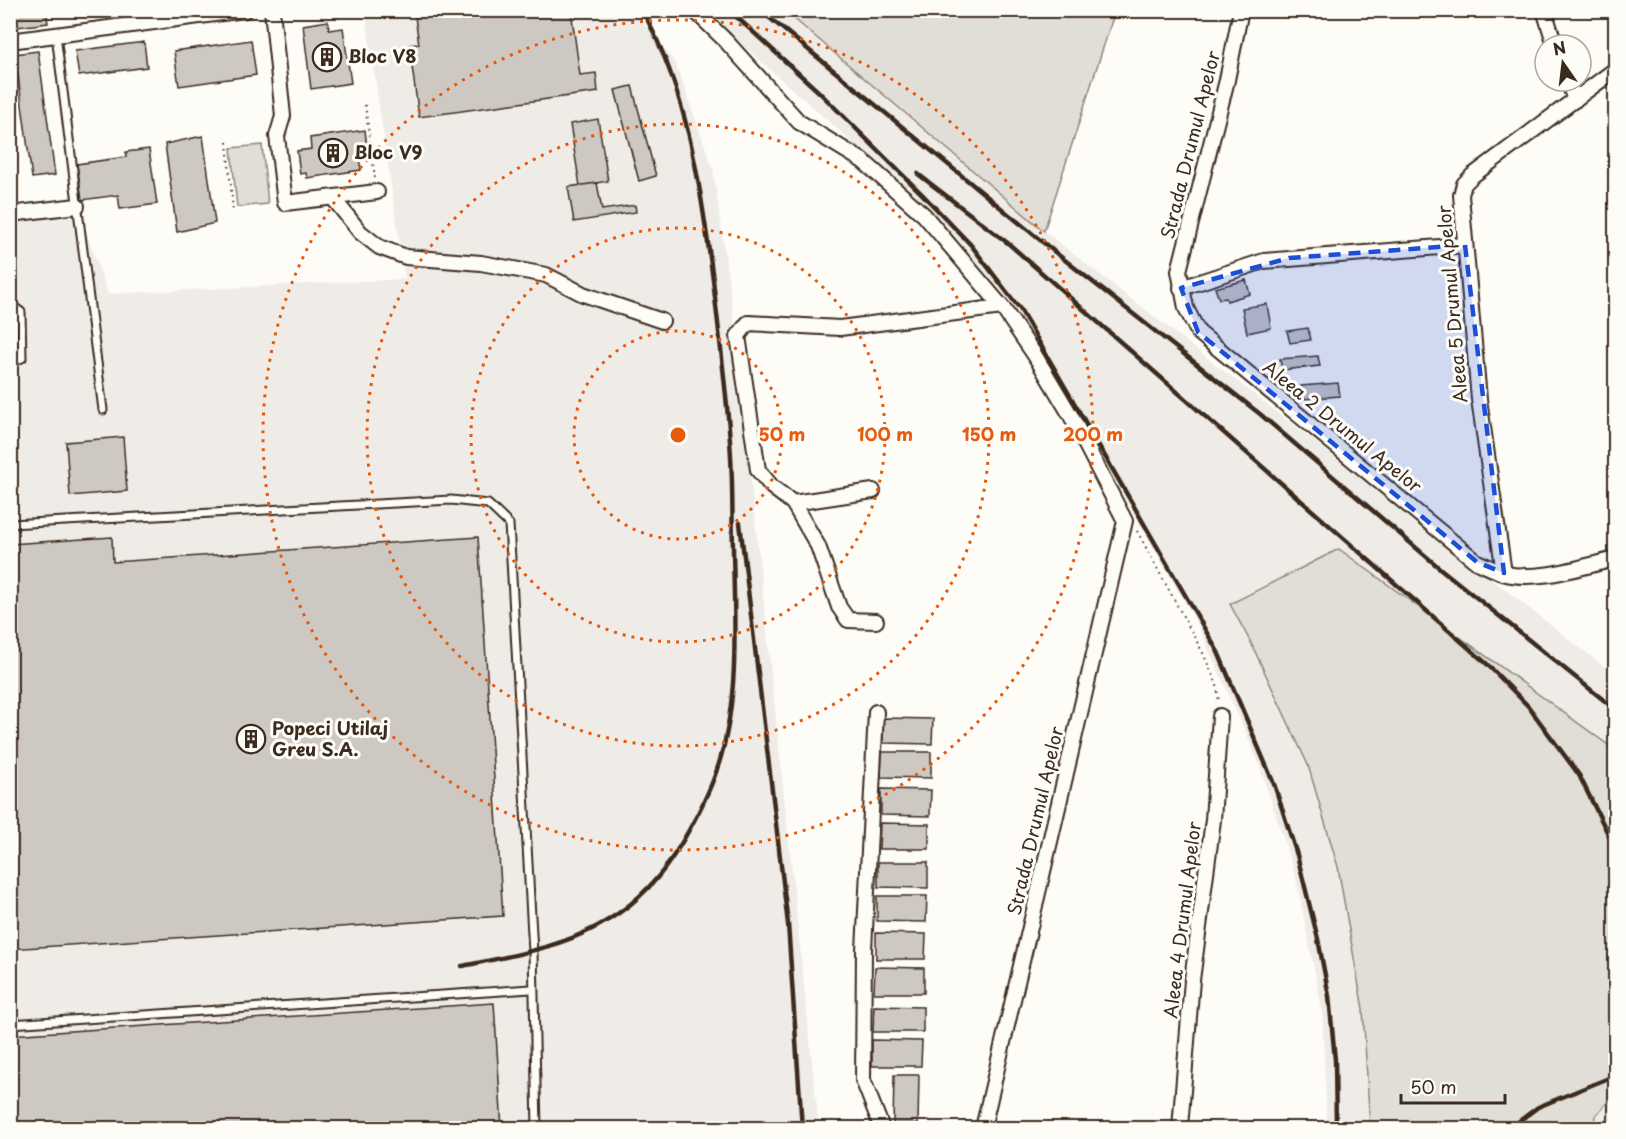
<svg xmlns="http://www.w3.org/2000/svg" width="1626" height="1139" font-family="'Playpen Sans',sans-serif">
  <rect width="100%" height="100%" fill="#fdfcf7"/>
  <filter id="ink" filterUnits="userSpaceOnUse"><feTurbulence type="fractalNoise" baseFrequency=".0167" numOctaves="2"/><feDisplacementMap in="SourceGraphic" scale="12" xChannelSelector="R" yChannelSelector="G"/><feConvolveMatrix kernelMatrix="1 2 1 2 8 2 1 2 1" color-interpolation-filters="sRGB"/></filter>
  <g filter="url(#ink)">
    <g fill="#efece7">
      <path d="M 365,11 L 634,11 L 676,64 L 713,169 L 734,320 L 819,1128 L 11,1128 L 10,214 L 77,206 L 108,294 L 405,279 Z"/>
      <path d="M 704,11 L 783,11 L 1044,231 L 1615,675 L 1615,750 L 1596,734 L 1230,604 L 1251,643 L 1308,765 L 1338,867 L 1363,1009 L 1370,1128 L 1327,1128 L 1322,1009 L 1296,878 L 1258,761 L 1197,623 L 1034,342 L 908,192 Z"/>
      <path d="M 1615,1094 L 1615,1128 L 1595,1128 L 1596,1115 Z"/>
    </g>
    <g fill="#e1ded7" stroke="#8e847a" stroke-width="1.5">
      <path d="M 785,11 L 1115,11 L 1044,231 Z"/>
      <path d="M 262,145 L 268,204 L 237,207 L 231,148 Z"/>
      <path d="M 1339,549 L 1615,750 L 1615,1094 L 1596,1115 L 1595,1128 L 1370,1128 L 1363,1009 L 1338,867 L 1308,765 L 1251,643 L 1230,604 Z"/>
    </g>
    <g fill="#cdc8c2" stroke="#3b2a1e" stroke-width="1.5">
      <path d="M 10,10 L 46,10 L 48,23 L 10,28 Z"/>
      <path d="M 463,10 L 571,10 L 580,75 L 596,73 L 598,92 L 419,117 L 409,45 L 419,44 L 415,17 Z"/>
      <path d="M 328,21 L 329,30 L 343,28 L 351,83 L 311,89 L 303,25 Z"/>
      <path d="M 251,40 L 256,75 L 179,86 L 174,51 Z"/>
      <path d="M 144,42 L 147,67 L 79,76 L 75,51 Z"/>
      <path d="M 38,51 L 55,175 L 32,178 L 15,54 Z"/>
      <path d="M 632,86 L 656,176 L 639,181 L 615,90 Z"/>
      <path d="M 598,119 L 608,181 L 580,186 L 570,124 Z"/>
      <path d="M 365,130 L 368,156 L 359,157 L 361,170 L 307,178 L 306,173 L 300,174 L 297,151 L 311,149 L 310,138 Z"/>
      <path d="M 203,136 L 215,223 L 177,232 L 165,144 Z"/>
      <path d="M 149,149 L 157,204 L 120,209 L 118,195 L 82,200 L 77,164 L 126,157 L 126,152 Z"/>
      <path d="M 597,183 L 602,210 L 635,205 L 636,212 L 574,222 L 568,187 Z"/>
      <path d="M 1246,280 L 1250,294 L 1227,301 L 1226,298 L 1219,299 L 1215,288 Z"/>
      <path d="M 1267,304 L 1271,328 L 1247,333 L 1242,308 Z"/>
      <path d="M 1308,328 L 1311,340 L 1290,343 L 1287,331 Z"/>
      <path d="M 1318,356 L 1320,366 L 1282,370 L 1280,359 Z"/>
      <path d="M 1338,383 L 1340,396 L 1302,399 L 1301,386 Z"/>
      <path d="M 123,437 L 127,491 L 70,496 L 66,442 Z"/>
      <path d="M 112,537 L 113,562 L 478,537 L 503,916 L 10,949 L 10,544 Z"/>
      <path d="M 883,718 L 933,719 L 932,744 L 883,743 Z"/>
      <path d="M 882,752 L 931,752 L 931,778 L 881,777 Z"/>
      <path d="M 881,789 L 931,790 L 930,816 L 881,815 Z"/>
      <path d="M 880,823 L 929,824 L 929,849 L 879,849 Z"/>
      <path d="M 878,862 L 928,862 L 928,888 L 878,887 Z"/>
      <path d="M 877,896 L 927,896 L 926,922 L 877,921 Z"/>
      <path d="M 876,933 L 926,934 L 925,959 L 876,959 Z"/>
      <path d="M 875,967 L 924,968 L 924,993 L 874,993 Z"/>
      <path d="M 494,1003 L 502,1128 L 10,1128 L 10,1035 Z"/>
      <path d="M 874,1006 L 923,1007 L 923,1032 L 873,1032 Z"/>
      <path d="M 872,1040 L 922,1041 L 921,1066 L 872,1066 Z"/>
      <path d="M 894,1075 L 919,1075 L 918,1124 L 893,1124 Z"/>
    </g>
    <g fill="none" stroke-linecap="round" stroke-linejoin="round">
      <g stroke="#3b2a1e" stroke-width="11">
        <g id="lane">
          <path d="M 56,35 L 103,410"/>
          <path d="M 10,304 L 21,312 L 22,358 L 10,363"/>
          <path d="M 10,524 L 451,500 L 488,504 L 509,524 L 533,952 L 537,1128"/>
          <path d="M 10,1024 L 531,989"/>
          <path d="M 1615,1128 L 1616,1128"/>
        </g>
      </g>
      <g stroke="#3b2a1e" stroke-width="18">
        <g id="street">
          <path d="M 272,10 L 283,116 L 277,136 L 285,203 L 377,192"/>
          <path d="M 694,10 L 725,40 L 799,122 L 863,161 L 924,215 L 1002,307 L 1034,354 L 1071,416 L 1125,521 L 983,1128"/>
          <path d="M 1241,10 L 1227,80 L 1179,271 L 1186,308 L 1198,332 L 1477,562 C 1485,565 1494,570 1503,573 C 1537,583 1582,566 1616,559"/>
          <path d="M 1544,10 L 1555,45"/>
          <path d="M 10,41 L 245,10"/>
          <path d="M 1568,81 L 1575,100"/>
          <path d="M 333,198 L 360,232 L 379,247 L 406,257 L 481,263 L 546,275 L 583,294 L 662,321"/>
          <path d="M 10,214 L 77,206"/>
          <path d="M 1181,288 L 1264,261 L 1465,245"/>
          <path d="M 793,503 L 873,491"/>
          <path d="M 1504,573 L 1479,399 L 1461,195 L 1464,184 L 1472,176 L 1616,69"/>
          <path d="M 876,621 L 848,620 L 839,607 L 818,546 L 793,503 L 772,487 L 758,470 L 738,336 L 748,323 L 840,328 L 1002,307"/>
          <path d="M 876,712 L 864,950 L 863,1080 L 882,1128"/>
          <path d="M 1180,1128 L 1192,980 L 1213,820 L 1220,716"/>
        </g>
      </g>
      <g stroke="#3b2a1e" stroke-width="2" stroke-dasharray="1.5 4.5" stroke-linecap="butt">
        <path d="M 365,105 L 375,178"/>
        <path d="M 227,142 L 233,212"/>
        <path d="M 1137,531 L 1203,653 L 1217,685 L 1219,703"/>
      </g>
      <use href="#lane" stroke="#fdfcf7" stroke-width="7"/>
      <use href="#street" stroke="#fdfcf7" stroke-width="14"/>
      <g stroke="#3b2a1e" stroke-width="4.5">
        <path d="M 729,10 L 819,92 L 923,195 L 971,245 L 1020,309 L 1218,652 L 1274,784 L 1297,855 L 1318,939 L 1329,996 L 1335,1060 L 1336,1128"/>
        <path d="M 760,10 L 1056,253 L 1260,414 L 1442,570 L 1616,710"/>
        <path d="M 918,174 L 1009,244 L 1487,664 L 1528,706 L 1579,775 L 1616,850"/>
        <path d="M 740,523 L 788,924 L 802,1128"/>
        <path d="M 462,966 C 536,951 605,940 657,878 C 680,851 710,795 720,760 C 740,692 734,617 733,548 C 732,512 733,477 730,441 C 726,387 719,333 713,280 C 701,188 688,92 642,10"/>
        <path d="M 1510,1128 L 1538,1107 L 1616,1075"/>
      </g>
    </g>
  </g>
  <path fill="#1d4ed8" fill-opacity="0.2" stroke="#1d4ed8" stroke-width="4.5" stroke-dasharray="12 8" stroke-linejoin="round" d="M 1465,245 L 1504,573 L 1477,562 L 1198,332 L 1181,288 L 1289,258 Z"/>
  <g fill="none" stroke="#e8590c" stroke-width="3" stroke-dasharray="3 6">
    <circle cx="678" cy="435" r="104"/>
    <circle cx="678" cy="435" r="207"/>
    <circle cx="678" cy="435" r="311"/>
    <circle cx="678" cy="435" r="415"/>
  </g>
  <defs>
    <g id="building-ring" transform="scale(1.5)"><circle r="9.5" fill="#fdfcf7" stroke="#3b2a1e" stroke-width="1.5"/><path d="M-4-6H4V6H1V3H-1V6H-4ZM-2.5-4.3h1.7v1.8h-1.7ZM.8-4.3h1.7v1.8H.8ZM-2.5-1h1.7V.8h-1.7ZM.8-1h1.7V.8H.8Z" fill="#3b2a1e"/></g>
  </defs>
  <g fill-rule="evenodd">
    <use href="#building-ring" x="327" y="57"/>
    <use href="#building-ring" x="333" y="153"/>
    <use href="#building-ring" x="251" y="739"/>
  </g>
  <g text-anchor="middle" stroke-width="6" stroke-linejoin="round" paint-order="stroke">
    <g font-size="18" font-weight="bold" fill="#3b2a1e" stroke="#fdfcf7" text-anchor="start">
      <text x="348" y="63">Bloc V8</text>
      <text x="354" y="159">Bloc V9</text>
      <text x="272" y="735">Popeci Utilaj<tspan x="272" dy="21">Greu S.A.</tspan></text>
    </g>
    <g font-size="18" fill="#3b2a1e" stroke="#fdfcf7">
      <text transform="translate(1191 145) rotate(-76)" y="6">Strada Drumul Apelor</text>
      <text transform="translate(1453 304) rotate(-95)" y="6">Aleea 5 Drumul Apelor</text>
      <text transform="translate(1342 427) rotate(39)" y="6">Aleea 2 Drumul Apelor</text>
      <text transform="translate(1036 821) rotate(-77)" y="6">Strada Drumul Apelor</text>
      <text transform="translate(1183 920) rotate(-83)" y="6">Aleea 4 Drumul Apelor</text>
    </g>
  </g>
  <circle cx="678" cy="435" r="9" fill="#e8590c" stroke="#fdfcf7" stroke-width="3"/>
  <g font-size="18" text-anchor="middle" font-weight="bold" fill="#e8590c" stroke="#fdfcf7" stroke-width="6" stroke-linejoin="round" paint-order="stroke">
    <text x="782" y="441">50 m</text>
    <text x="885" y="441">100 m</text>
    <text x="989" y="441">150 m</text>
    <text x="1093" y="441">200 m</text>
  </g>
  <rect width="1626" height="1139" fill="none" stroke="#fdfcf7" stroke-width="36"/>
  <rect x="18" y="18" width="1590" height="1103" fill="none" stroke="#3b2a1e" stroke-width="2" filter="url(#ink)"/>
  <g transform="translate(1563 63) rotate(346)"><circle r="28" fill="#fdfcf7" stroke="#afa8a0" stroke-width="1.5"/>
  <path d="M0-4.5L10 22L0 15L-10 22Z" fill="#3b2a1e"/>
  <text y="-9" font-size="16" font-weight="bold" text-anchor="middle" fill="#3b2a1e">N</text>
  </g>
  <path d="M1401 1094v9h104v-9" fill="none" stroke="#3b2a1e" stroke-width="3"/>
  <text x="1410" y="1094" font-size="18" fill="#3b2a1e" stroke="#fdfcf7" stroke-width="4.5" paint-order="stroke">50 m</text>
</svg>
